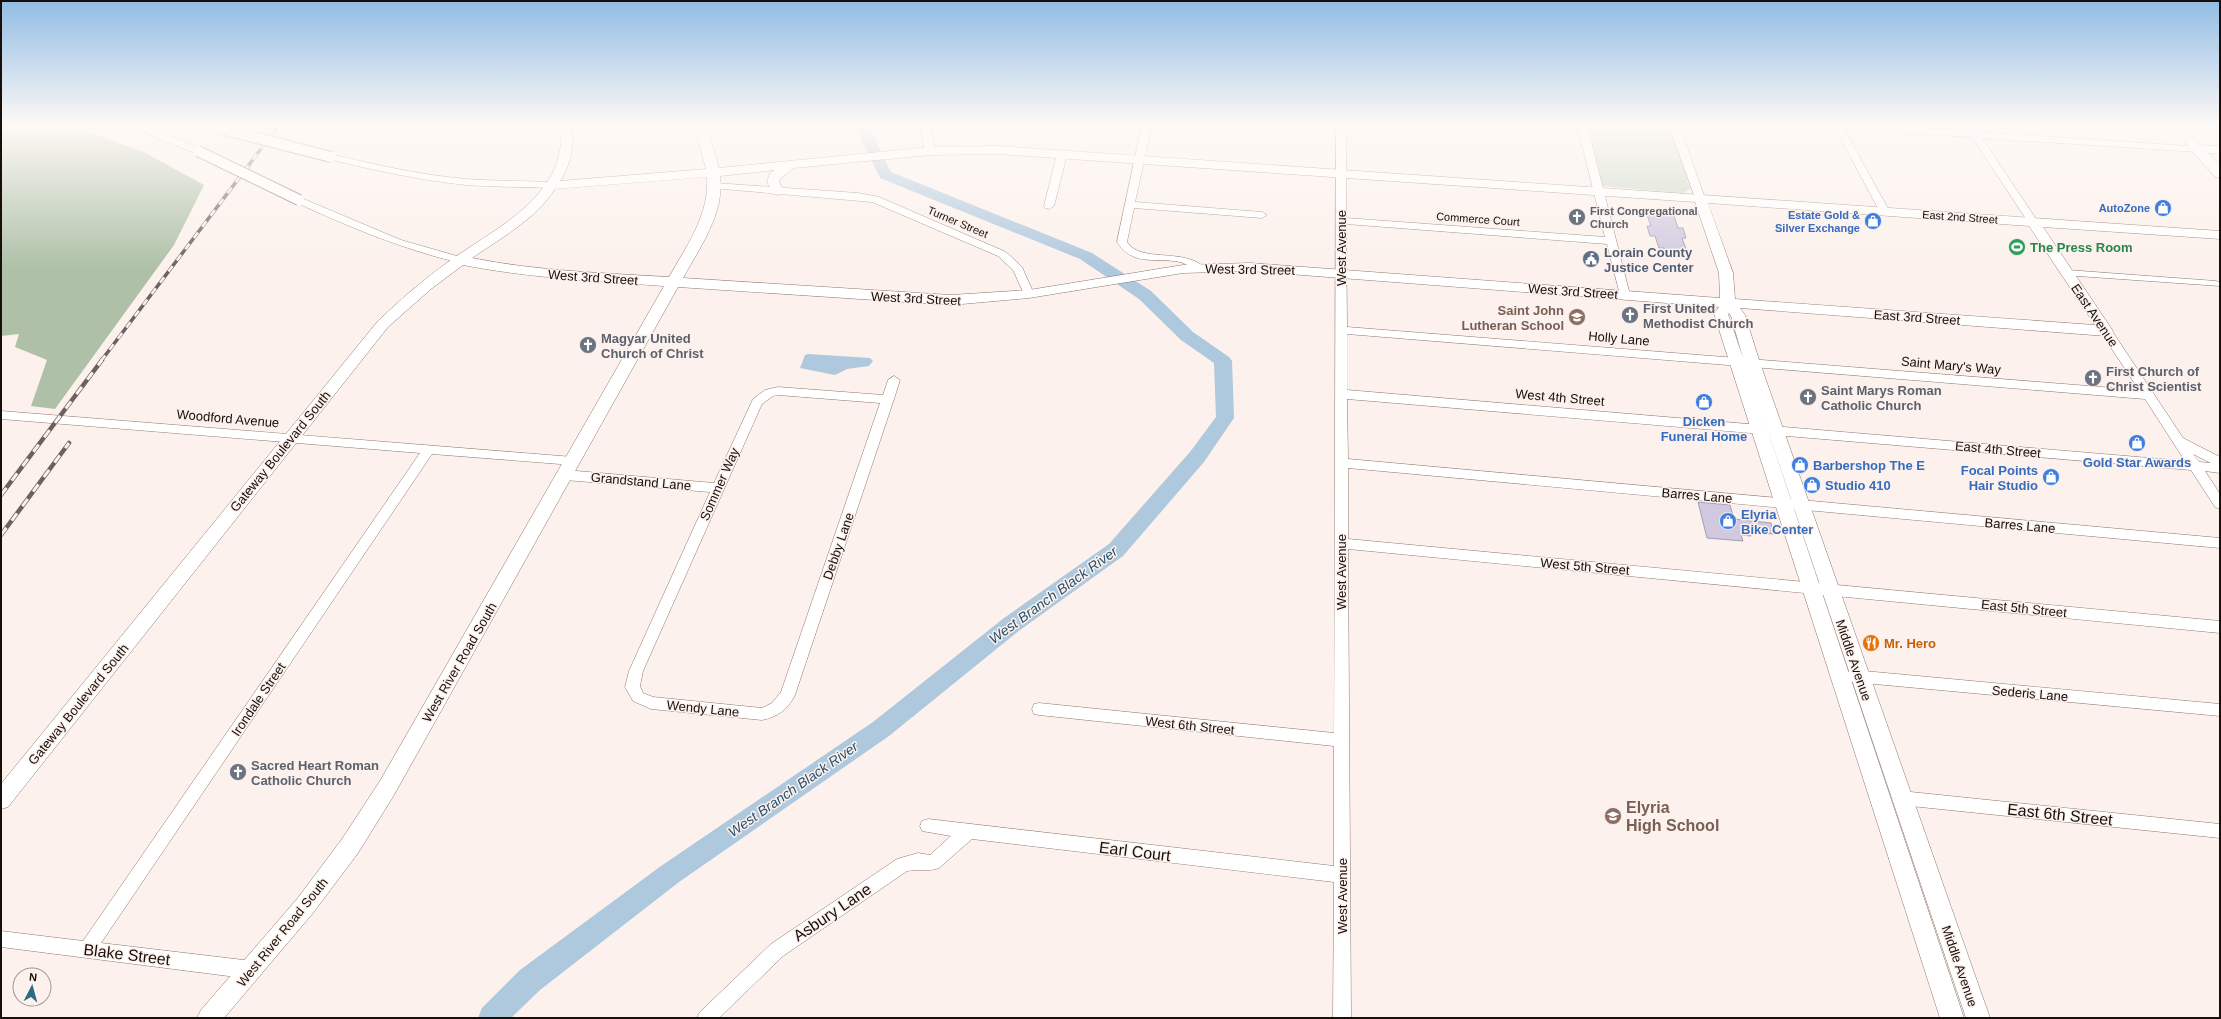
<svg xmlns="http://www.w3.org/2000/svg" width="2221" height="1019" font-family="Arial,sans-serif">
  <rect width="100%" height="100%" fill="#fcf1ec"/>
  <path fill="#cbd8c6" d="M 1585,125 L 1669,125 L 1690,189 L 1683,193 L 1602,186 Z"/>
  <path fill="#aec1a8" d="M 1,125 L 67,125 L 77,128 L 144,152 L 204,185 L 174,245 L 55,409 L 31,406 L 47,360 L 15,347 L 19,334 L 1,336 Z"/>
  <path fill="#aec8dd" d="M 808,354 L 870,358 L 873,361 L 869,366 L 847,369 L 835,375 L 800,368 L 805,355 Z"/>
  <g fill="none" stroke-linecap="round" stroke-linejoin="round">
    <path fill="#aec8dd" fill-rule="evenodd" d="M 854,125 L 868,125 L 891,172 L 1092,253 L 1151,291 L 1193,332 L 1229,357 L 1232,361 L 1234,418 L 1204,462 L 1123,556 L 1020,630 L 889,736 L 679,882 L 540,990 L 511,1018 L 478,1018 L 482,1008 L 520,970 L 661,866 L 873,722 L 1004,618 L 1109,544 L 1190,452 L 1216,417 L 1214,363 L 1181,340 L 1139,299 L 1080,259 L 880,178 Z"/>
  </g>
  <g fill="#d0c9e0" stroke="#a49db3">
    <path d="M 1652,213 L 1674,216 L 1678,228 L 1683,228 L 1686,238 L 1682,238 L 1686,249 L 1681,249 L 1682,252 L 1665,251 L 1664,248 L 1659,248 L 1655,236 L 1650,236 L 1647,226 L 1651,226 L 1647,215 L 1653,215 Z"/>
    <path d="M 1698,502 L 1730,505 L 1734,519 L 1771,523 L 1774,534 L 1750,532 L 1751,536 L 1741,535 L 1743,541 L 1707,538 Z"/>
  </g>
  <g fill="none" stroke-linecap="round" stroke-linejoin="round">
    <g stroke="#8e776c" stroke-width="1">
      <g id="minor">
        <path d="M 126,125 L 140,125 L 181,140 L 203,151 L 198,154 L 195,153 Z"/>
        <path d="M 204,125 L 219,125 L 223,128 L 218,131 Z"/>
        <path d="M 920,125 L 930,125 L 935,151 L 933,153 L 930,154 L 925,151 Z"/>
        <path d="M 1142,125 L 1152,125 L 1135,202 L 1262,212 L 1267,215 L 1262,218 L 1134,208 L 1127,242 C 1141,263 1180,248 1203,266 L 1204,268 L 1203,270 C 1194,273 1189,264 1180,262 C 1155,257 1133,267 1117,242 Z"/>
        <path d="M 1336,125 L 1346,125 L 1346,218 L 1605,237 L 1577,125 L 1587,125 L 1630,295 L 1625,298 L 1620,295 L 1607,244 L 1346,224 L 1347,327 L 2139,390 L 2100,331 L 2106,327 L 2110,328 L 2183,438 L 2220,457 L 2220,473 L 2205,471 L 2220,494 L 2220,509 L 2215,507 L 2191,470 L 1347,399 L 1348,459 L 2220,538 L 2220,548 L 1348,468 L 1348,539 L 2220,621 L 2220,633 L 1348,549 L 1351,1018 L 1333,1018 L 1334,882 L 972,839 L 939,868 C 929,872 917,869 907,871 L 783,956 L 719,1018 L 697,1018 L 700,1012 L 771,944 L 897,859 L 918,853 L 930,855 L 951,836 L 922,831 L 920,826 L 922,821 L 928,819 L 1334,866 L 1334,746 L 1039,715 L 1034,714 L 1032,709 L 1034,704 L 1039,703 L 1334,733 ZM 1347,334 L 2145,399 L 2185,461 L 1347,390 ZM 2193,454 L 2211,463 L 2199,462 Z"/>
        <path d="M 1669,125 L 1679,125 L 1705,198 L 1704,200 L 1700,201 L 1695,198 Z"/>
        <path d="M 1821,125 L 1874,125 L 1969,131 L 1965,125 L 1974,125 L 1978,132 L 2189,146 L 2172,125 L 2181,125 L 2202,149 L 2197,152 L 1982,138 L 2038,222 L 2033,225 L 2028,222 L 1972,137 L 1844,129 L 1890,212 L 1889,214 L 1881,214 L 1835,128 Z"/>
        <path d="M 1062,151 L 1067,154 L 1054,206 L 1049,209 L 1045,208 L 1044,206 L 1057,154 Z"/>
        <path d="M 331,154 C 376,165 421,175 466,179 C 495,181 523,181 552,182 L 557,185 L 552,188 C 523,187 495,187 466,185 C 419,180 373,170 328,159 L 326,157 Z"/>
        <path d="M 715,183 L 858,193 L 879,197 L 1006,252 L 1022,267 L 1034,294 L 1033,296 L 1025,296 L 1013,270 L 998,256 L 872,202 L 712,188 L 710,186 Z"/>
        <path d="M 299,197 L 401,240 L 464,258 L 465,260 L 460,263 C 402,249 349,227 295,202 L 295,198 Z"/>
        <path d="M 2067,270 L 2216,281 L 2220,282 L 2220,286 L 2063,275 L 2062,273 Z"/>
        <path d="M 894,376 L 900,380 L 894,399 L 795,695 C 788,709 778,717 762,720 L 651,709 L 633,701 L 625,687 L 629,671 L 710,492 L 565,480 L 561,478 L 559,475 L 561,472 L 565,470 L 714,483 L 753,399 L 765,390 L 778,387 L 883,395 L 888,380 ZM 778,395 L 880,403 L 781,692 L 772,703 L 762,708 L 653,697 L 643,693 L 640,686 L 643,671 L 762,404 L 773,396 Z"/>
        <path d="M 1,411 L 573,457 L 579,461 L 573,465 L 432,454 L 101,943 L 252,961 L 258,964 L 261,970 L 258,976 L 252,979 L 1,947 L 1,931 L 83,941 L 420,453 L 1,419 Z"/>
        <path d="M 1853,670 L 2220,704 L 2220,716 L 1853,682 L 1848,680 L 1846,676 L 1848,672 Z"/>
        <path d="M 1901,791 L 2220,824 L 2220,838 L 1901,805 L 1895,803 L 1893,798 L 1895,793 Z"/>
      </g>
    </g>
    <g stroke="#8e776c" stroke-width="1">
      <g id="major">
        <path d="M 560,125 L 572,125 C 573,146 572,163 560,181 L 706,169 L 694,125 L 706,125 L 719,168 L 930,147 L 998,146 L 2220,231 L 2220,239 L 2043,227 L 2113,331 L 2111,334 L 2106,336 L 1740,308 L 1745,315 L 1760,363 L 1990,1018 L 1966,1018 L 1763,416 L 1964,1018 L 1940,1018 L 1714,314 L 1719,307 L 1250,271 L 1183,273 L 1029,298 L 951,305 L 678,287 L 394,795 L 358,853 L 313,913 L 224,1018 L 197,1018 L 201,1010 L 297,899 L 342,839 L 380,781 L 664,286 C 596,281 529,278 463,265 L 431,289 L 388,327 L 8,807 L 1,809 L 1,784 L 378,321 C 400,300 423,280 448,262 C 488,233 551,204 560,150 C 562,142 560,133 560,125 ZM 998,154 L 1695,202 L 1719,273 L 1720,298 L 1250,263 L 1183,265 L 1029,290 L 951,295 L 683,278 C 700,247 725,213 720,176 L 775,170 L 770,173 L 767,182 L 773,194 L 778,195 L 784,191 L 779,182 L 781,178 L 794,168 L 930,155 ZM 707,177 C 710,214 686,247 669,277 C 603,273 537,271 472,258 C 501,238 536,219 555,189 ZM 1708,203 L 2029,226 L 2095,325 L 1735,299 L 1733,273 ZM 1729,313 L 1731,316 L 1743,358 L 1728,314 Z"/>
        <path d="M 2197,145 L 2220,146 L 2220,154 L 2208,153 L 2220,166 L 2220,178 L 2215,177 L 2193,152 L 2191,149 Z"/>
      </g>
    </g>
    <use href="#minor" fill="#fff" fill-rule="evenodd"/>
    <use href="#major" fill="#fff" fill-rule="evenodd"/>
    <g stroke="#6b615d" stroke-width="3.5">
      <path id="rail-far1" d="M 101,361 L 279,125"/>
    </g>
    <g stroke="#6b615d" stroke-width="4.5">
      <g id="rail">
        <path d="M 1,495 L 102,360"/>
        <path d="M 1,535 L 69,443"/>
      </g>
    </g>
    <use href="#rail-far1" stroke="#fcf1ec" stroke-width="2.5" stroke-dasharray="7" stroke-linecap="butt"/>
    <use href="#rail" stroke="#fcf1ec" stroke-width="3" stroke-dasharray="9" stroke-linecap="butt"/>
    <g stroke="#8e776c" stroke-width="12" stroke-linecap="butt">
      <g id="minor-bridge">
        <path d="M 218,128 L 331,157"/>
        <path d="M 198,151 L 299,200"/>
      </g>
    </g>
    <use href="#minor-bridge" stroke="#fff" stroke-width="10"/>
  </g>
  <linearGradient id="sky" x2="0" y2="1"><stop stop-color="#91bce4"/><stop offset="0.47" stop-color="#fef9f6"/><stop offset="1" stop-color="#fef9f6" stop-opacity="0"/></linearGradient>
  <rect width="2221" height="268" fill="url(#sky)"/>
  <defs>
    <g id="shop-disc" transform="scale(0.9)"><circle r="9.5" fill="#3f7fe0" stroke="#fcf1ec"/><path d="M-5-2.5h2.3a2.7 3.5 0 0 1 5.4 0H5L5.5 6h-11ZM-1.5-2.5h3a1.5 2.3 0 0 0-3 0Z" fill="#fff"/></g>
    <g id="church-disc" transform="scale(0.9)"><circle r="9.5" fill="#6b7280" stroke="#fcf1ec"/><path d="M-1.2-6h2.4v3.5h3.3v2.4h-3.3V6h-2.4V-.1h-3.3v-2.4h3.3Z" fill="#fff"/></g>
    <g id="stadium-disc" transform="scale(0.9)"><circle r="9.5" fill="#2e9e5b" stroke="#fcf1ec"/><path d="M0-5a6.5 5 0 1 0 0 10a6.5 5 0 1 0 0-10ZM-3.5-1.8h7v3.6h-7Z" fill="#fff"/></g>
    <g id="civic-disc" transform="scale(0.9)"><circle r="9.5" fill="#5c6f8a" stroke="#fcf1ec"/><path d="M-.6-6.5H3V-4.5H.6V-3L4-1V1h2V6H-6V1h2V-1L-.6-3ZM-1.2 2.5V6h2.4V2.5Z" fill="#fff"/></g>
    <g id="school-disc" transform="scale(0.9)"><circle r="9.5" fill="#8d6e63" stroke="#fcf1ec"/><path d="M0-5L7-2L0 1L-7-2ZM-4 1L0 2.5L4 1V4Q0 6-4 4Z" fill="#fff"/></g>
    <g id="restaurant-disc" transform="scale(0.9)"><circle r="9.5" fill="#e8710a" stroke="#fcf1ec"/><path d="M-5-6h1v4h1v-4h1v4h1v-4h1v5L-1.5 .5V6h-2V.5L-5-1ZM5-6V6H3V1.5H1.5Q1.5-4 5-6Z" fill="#fff"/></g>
  </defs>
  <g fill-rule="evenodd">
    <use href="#shop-disc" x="2163" y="208"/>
    <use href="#church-disc" x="1577" y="217"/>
    <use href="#shop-disc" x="1873" y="221"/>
    <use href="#stadium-disc" x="2017" y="247"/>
    <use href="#civic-disc" x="1591" y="259"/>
    <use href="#church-disc" x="1630" y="315"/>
    <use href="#school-disc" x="1577" y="317"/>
    <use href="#church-disc" x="588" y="345"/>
    <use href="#church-disc" x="2093" y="378"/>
    <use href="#church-disc" x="1808" y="397"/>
    <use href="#shop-disc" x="1704" y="402"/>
    <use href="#shop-disc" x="2137" y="443"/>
    <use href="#shop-disc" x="1800" y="465"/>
    <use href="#shop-disc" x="2051" y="477"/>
    <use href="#shop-disc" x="1812" y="485"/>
    <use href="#shop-disc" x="1728" y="521"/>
    <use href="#restaurant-disc" x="1871" y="643"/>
    <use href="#church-disc" x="238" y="772"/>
    <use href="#school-disc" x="1613" y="816"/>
  </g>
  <g text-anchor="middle" stroke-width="3" stroke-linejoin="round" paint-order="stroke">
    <g font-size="11" font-weight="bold" fill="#366cbe" stroke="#fcf1ec" text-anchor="end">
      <text x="2150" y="212">AutoZone</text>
      <text x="1860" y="219">Estate Gold &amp;<tspan x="1860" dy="13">Silver Exchange</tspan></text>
    </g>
    <g font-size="11" font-weight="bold" fill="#5b616d" stroke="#fcf1ec" text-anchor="start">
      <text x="1590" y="215">First Congregational<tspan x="1590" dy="13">Church</tspan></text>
    </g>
    <g font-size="11" fill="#180f0b" stroke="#fcf1ec">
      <text transform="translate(1960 217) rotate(4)" y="4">East 2nd Street</text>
      <text transform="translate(1478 219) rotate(4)" y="4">Commerce Court</text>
      <text transform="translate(958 222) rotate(23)" y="4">Turner Street</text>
    </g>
    <g font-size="13" font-weight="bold" fill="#27864d" stroke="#fcf1ec" text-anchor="start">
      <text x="2030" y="252">The Press Room</text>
    </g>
    <g font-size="13" fill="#180f0b" stroke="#fcf1ec">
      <text transform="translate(1341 248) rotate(-90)" y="5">West Avenue</text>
      <text transform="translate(1250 269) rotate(1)" y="5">West 3rd Street</text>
      <text transform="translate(593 277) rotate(4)" y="5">West 3rd Street</text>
      <text transform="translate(1573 291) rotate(4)" y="5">West 3rd Street</text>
      <text transform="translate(916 298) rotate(3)" y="5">West 3rd Street</text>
      <text transform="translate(2095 315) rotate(56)" y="5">East Avenue</text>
      <text transform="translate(1917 317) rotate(4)" y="5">East 3rd Street</text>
      <text transform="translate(1619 338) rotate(5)" y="5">Holly Lane</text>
      <text transform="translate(1951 365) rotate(5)" y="5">Saint Mary's Way</text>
      <text transform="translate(1560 397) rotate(5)" y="5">West 4th Street</text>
      <text transform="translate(228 418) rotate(5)" y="5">Woodford Avenue</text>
      <text transform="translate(1998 449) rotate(5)" y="5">East 4th Street</text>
      <text transform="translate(280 451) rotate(-51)" y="5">Gateway Boulevard South</text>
      <text transform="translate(641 481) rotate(5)" y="5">Grandstand Lane</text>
      <text transform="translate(719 484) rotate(-66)" y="5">Sommer Way</text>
      <text transform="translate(1697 495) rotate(5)" y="5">Barres Lane</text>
      <text transform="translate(2020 525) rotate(5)" y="5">Barres Lane</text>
      <text transform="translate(838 546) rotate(-71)" y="5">Debby Lane</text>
      <text transform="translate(1585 566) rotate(5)" y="5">West 5th Street</text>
      <text transform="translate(1341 572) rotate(-90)" y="5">West Avenue</text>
      <text transform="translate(2024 608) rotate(6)" y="5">East 5th Street</text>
      <text transform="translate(1854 660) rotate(71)" y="5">Middle Avenue</text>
      <text transform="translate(459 662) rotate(-60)" y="5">West River Road South</text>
      <text transform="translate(2030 693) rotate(5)" y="5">Sederis Lane</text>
      <text transform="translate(258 699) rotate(-56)" y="5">Irondale Street</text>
      <text transform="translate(78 704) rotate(-51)" y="5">Gateway Boulevard South</text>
      <text transform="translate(703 708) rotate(6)" y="5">Wendy Lane</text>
      <text transform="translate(1190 725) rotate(6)" y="5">West 6th Street</text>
      <text transform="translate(1342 896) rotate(-90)" y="5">West Avenue</text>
      <text transform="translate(282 932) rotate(-51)" y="5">West River Road South</text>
      <text transform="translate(1960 966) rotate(71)" y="5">Middle Avenue</text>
    </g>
    <g font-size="13" font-weight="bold" fill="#4e5e75" stroke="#fcf1ec" text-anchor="start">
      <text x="1604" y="257">Lorain County<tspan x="1604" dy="15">Justice Center</tspan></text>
    </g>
    <g font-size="13" font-weight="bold" fill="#5b616d" stroke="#fcf1ec" text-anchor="start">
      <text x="1643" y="313">First United<tspan x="1643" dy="15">Methodist Church</tspan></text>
      <text x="601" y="343">Magyar United<tspan x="601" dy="15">Church of Christ</tspan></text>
      <text x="2106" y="376">First Church of<tspan x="2106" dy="15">Christ Scientist</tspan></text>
      <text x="1821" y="395">Saint Marys Roman<tspan x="1821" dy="15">Catholic Church</tspan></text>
      <text x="251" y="770">Sacred Heart Roman<tspan x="251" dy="15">Catholic Church</tspan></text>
    </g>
    <g font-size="13" font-weight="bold" fill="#785e54" stroke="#fcf1ec" text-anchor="end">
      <text x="1564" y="315">Saint John<tspan x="1564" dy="15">Lutheran School</tspan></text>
    </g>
    <g font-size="13" font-weight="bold" fill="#366cbe" stroke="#fcf1ec" text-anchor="start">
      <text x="1704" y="426" text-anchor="middle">Dicken<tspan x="1704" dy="15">Funeral Home</tspan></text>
      <text x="2137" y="467" text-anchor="middle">Gold Star Awards</text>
      <text x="1813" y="470">Barbershop The E</text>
      <text x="2038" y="475" text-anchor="end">Focal Points<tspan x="2038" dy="15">Hair Studio</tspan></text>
      <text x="1825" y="490">Studio 410</text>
      <text x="1741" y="519">Elyria<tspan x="1741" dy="15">Bike Center</tspan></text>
    </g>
    <g font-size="13" font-weight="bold" fill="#c56008" stroke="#fcf1ec" text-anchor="start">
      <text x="1884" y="648">Mr. Hero</text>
    </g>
    <g font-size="14" font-style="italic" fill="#275170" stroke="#fcf1ec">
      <text transform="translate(1053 595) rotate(-36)" y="5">West Branch Black River</text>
      <text transform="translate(793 789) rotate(-35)" y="5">West Branch Black River</text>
    </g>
    <g font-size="16" font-weight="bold" fill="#785e54" stroke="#fcf1ec" text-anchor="start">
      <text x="1626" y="813">Elyria<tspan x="1626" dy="18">High School</tspan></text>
    </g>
    <g font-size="16" fill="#180f0b" stroke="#fcf1ec">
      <text transform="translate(2060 814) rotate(6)" y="6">East 6th Street</text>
      <text transform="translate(1135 851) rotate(7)" y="6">Earl Court</text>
      <text transform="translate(832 912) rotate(-34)" y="6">Asbury Lane</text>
      <text transform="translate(127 954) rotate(7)" y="6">Blake Street</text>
    </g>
  </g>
  <rect width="2221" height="1019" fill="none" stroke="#180f0b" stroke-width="4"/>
  <g transform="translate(32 987) rotate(6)"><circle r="19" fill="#fcf1ec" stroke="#a19792"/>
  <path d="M0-3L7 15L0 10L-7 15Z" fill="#2e6b82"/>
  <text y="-6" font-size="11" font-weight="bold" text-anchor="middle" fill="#180f0b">N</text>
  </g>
</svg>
